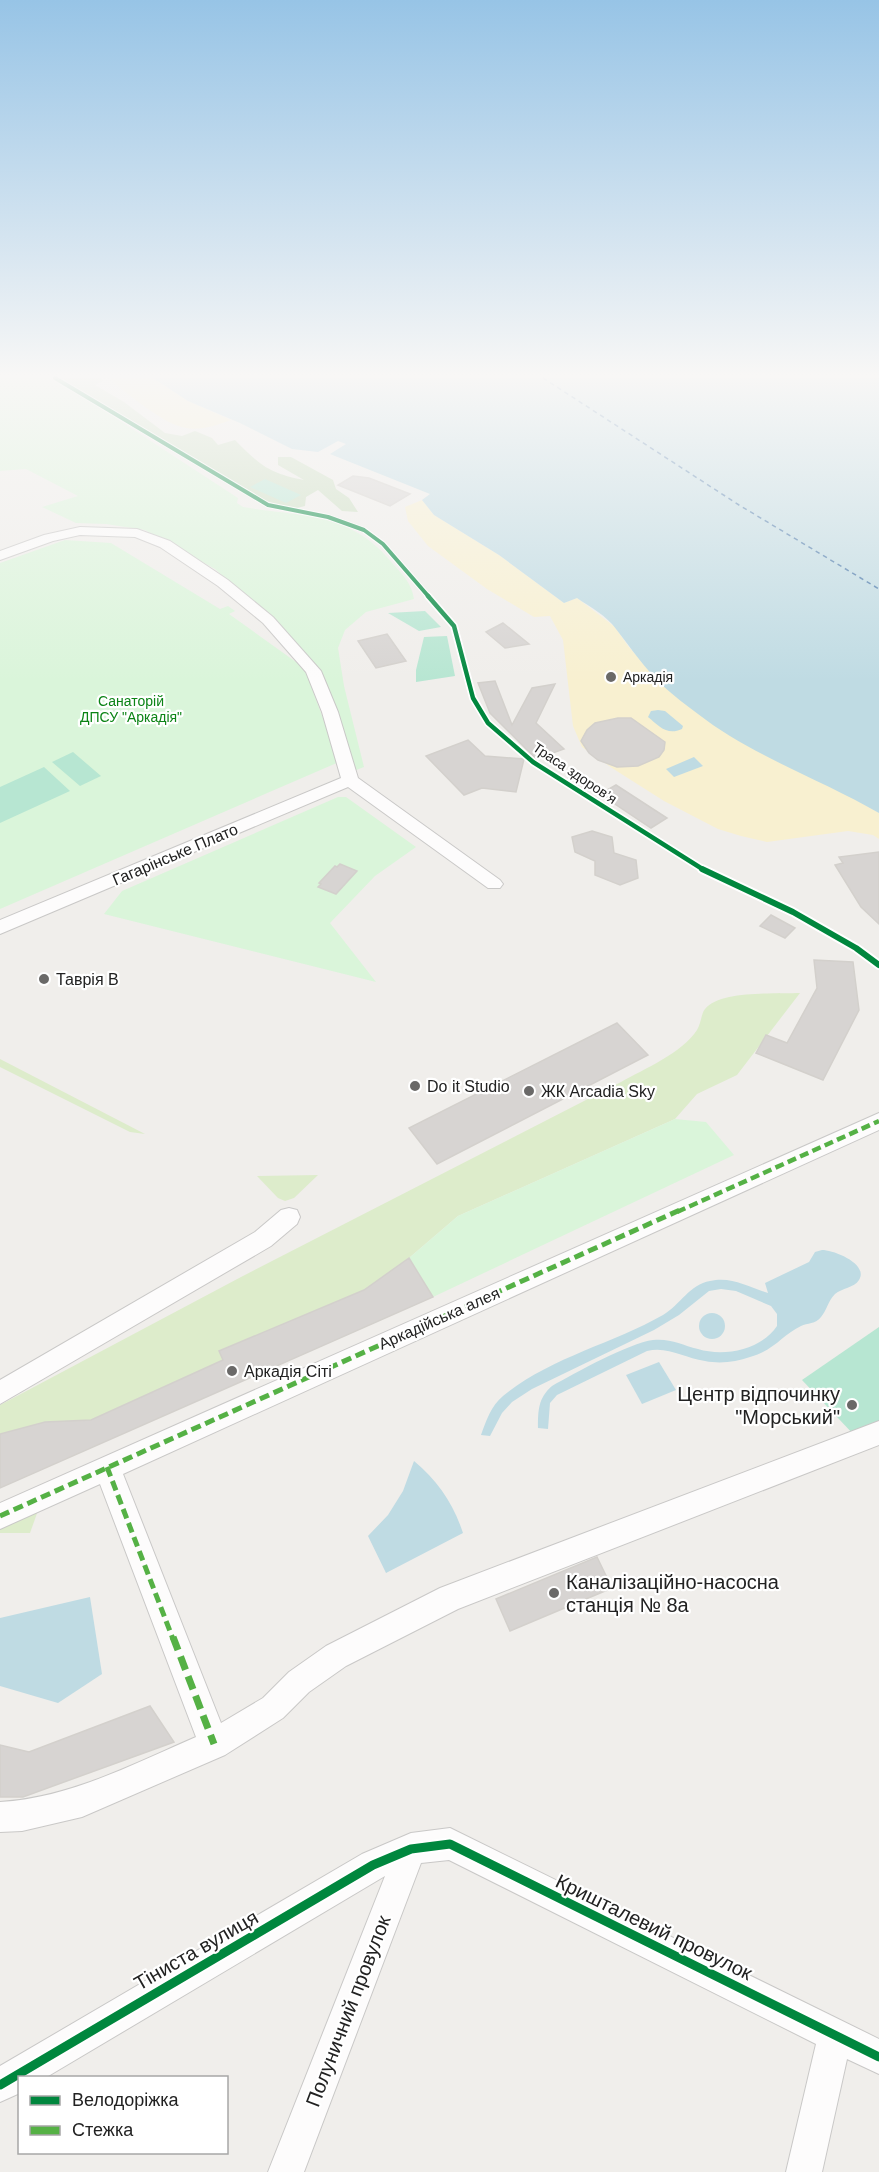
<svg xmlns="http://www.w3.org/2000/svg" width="879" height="2172" font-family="Arial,sans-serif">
  <rect width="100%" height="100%" fill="#f0eeeb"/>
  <g fill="#ddeccb">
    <path d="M 800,993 L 737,1075 L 697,1094 L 675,1119 L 458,1216 L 409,1258 L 364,1290 L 220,1351 L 223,1360 L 91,1420 L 45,1422 L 0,1434 L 0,1405 L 241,1277 L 621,1082 C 644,1069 682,1053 697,1030 C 701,1024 701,1014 705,1009 C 720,990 777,994 800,993 Z"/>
    <path d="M 0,1059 L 145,1134 L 130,1132 L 0,1067 Z"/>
    <path d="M 318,1175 L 294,1198 L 285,1201 L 278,1198 L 257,1176 Z"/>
    <path d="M 40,1505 L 30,1533 L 0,1533 L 0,1518 Z"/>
  </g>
  <path fill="#cbdec1" d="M 60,378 L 100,378 L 103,381 L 95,385 L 124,402 L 165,433 L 182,436 L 195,431 L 212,438 L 218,445 L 235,440 C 260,465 268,473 304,480 L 278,465 L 278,457 L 291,457 L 333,480 L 336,489 L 349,498 L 358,512 L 342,511 L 318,490 L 306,497 L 305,506 L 297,508 L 274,504 L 241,490 Z"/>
  <g fill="#f8f0d0">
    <path d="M 108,378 L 153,378 L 188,401 L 231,420 C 217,425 201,431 186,428 C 164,425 126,392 108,378 Z"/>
    <path d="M 422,500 L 434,515 L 499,555 L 564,603 L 577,598 L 615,627 L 628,646 L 662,685 L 879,813 L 879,839 L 873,835 L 848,831 L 767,842 L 741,836 L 718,829 L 664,801 L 612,768 L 582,747 L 573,726 L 563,640 L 550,616 L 534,617 L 487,589 L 428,546 L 408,521 L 405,507 Z"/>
  </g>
  <g fill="#daf5da">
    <path d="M 0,378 L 49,378 L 71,389 L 238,498 L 237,503 L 243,507 C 303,517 352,512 393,564 C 403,575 412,584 414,599 L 366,612 L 345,630 L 338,648 L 344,686 L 364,767 L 351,772 L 318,670 L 249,600 L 215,569 L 145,530 L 106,524 L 76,523 L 42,507 L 78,496 L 26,469 L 0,471 Z"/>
    <path d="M 65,540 L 111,543 L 220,609 L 228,606 L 235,611 L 229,614 L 296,662 L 303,664 L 339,762 L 0,909 L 0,563 Z"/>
    <path d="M 338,797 L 346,797 L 416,847 L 375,876 L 330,923 L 376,982 L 104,914 L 122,891 Z"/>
    <path d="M 675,1119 L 706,1122 L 734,1155 L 433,1297 L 409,1258 L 458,1216 Z"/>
  </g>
  <g fill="#b7e6d2">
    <path d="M 265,479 L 301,495 L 286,503 L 250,487 Z"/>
    <path d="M 425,611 L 441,627 L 419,631 L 388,613 Z"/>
    <path d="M 447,636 L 455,676 L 416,682 L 416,670 L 424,637 Z"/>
    <path d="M 73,752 L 101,776 L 80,786 L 52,762 Z"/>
    <path d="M 44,767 L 70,791 L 0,823 L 0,787 Z"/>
    <path d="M 879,1327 L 879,1429 L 855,1436 L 802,1380 Z"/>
  </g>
  <g fill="#bfdbe3">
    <path d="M 153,378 L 879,378 L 879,813 C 820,779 752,756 698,714 C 686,705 674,696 663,686 C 645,669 631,648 616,629 C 607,616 590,607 577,598 L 564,603 L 499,555 L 434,515 L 422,500 L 430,494 L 330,454 L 346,444 L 338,441 L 318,452 L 292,449 L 240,423 L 188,401 Z"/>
    <path d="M 658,710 L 665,711 L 683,726 L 682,729 C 667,736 659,726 648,717 L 651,711 Z"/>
    <path d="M 694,757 L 703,766 L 674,777 L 666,769 Z"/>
    <path d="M 822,1250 C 834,1250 869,1264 859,1280 C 854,1288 842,1288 835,1294 C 828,1301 827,1310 821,1317 C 816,1324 807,1323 801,1326 C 782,1335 775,1350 750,1357 C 736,1362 720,1364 705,1361 C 684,1358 668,1346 647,1351 L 557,1395 L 550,1403 L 548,1429 L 538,1428 C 538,1411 538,1398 552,1386 C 575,1373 629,1343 653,1340 C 670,1338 682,1345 698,1349 C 724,1357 761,1350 777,1326 L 777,1314 L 771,1306 L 736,1291 L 721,1289 L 709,1291 L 679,1315 L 654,1330 L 532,1389 L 512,1402 L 502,1413 L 490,1436 L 481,1435 C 486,1421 491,1406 503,1396 C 549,1358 612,1344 663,1315 C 680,1305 690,1284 710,1281 C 732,1276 748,1287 768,1293 L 765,1283 L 809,1262 L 815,1252 Z"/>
    <circle cx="712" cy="1326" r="13"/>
    <path d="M 659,1362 L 676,1390 L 642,1404 L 626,1375 Z"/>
    <path d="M 414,1461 C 438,1481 453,1503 463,1533 L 386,1573 L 368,1536 L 388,1515 L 403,1491 Z"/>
    <path d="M 90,1597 L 102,1674 L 58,1703 L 0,1686 L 0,1618 Z"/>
  </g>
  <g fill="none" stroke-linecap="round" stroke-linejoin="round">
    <path stroke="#4a7aab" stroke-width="1.5" stroke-dasharray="4.5 4" stroke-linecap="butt" d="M 543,378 L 739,505 L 879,589"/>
  </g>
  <g fill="#d7d4d2" stroke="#d3d0cc" stroke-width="1.5">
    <path d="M 353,476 L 369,478 L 410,494 L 390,506 L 338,485 Z"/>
    <path d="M 503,623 L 529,644 L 505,648 L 486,632 Z"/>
    <path d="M 387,634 L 406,661 L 376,668 L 358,641 Z"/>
    <path d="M 495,681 L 512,725 L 532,688 L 555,684 L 536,723 L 564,749 L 536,759 L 490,713 L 478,683 Z"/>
    <path d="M 618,718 L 631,718 L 665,742 L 664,750 L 659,757 L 638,766 L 617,767 L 598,760 L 589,753 L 581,741 L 587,730 L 595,723 Z"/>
    <path d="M 468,740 L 485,756 L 524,759 L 516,792 L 482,788 L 464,795 L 426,756 Z"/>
    <path d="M 616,785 L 667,818 L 651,828 L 600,794 Z"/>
    <path d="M 592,831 L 612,837 L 614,853 L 636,860 L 638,878 L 620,885 L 595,875 L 595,861 L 575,852 L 572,837 Z"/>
    <path d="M 879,852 L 879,924 L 861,907 L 835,865 L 843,863 L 839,857 Z"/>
    <path d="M 340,864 L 357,871 L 336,894 L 318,887 L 321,884 L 319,883 L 335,866 L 337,867 Z"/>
    <path d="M 771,915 L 795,928 L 785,938 L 760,926 Z"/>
    <path d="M 814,960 L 853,962 L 859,1010 L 823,1080 L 756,1053 L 766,1035 L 787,1043 L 817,988 Z"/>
    <path d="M 617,1023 L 648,1055 L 437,1164 L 409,1128 Z"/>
    <path d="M 409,1258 L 433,1297 L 0,1488 L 0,1434 L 45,1422 L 91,1420 L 223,1360 L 219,1351 L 364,1290 Z"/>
    <path d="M 597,1557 L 612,1588 L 510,1631 L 496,1599 Z"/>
    <path d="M 150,1706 L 174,1742 L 23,1797 L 0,1797 L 0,1745 L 29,1752 Z"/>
  </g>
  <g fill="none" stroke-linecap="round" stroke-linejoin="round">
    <g stroke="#c9c8c7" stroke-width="2">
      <g id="street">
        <path d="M 80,527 L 137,529 L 170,541 L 228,580 L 273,617 L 321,671 L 338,712 L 358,778 L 500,880 L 503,884 L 500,888 L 488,888 L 348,787 L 0,934 L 0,920 L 341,778 L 322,712 L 306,672 L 263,623 L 218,586 L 160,547 L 135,537 L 80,535 L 53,541 L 0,560 L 0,551 L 44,535 Z"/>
        <path d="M 879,1113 L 879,1130 L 123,1474 L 221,1723 L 263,1698 L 289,1672 L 326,1646 L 440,1588 L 879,1421 L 879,1445 L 458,1609 L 346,1666 L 309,1692 L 283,1718 L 225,1755 L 82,1817 L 22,1831 L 0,1832 L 0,1802 C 70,1798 133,1764 196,1737 L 100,1484 L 0,1529 L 0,1503 Z"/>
        <path d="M 289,1208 L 297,1210 L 300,1217 L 297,1224 L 271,1246 L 0,1404 L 0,1380 L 255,1232 L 281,1210 Z"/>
        <path d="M 450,1828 L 879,2039 L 879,2074 L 847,2059 L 822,2172 L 786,2172 L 816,2044 L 449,1860 L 421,1863 L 304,2172 L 268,2172 L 385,1876 L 45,2078 L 20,2078 L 20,2093 L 0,2102 L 0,2066 L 362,1854 L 411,1833 Z"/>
      </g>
    </g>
    <use href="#street" fill="#fdfcfc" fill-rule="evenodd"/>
    <path stroke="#55b145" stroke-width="4.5" stroke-dasharray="9 4.5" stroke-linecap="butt" d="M 677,1212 L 879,1121"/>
    <g stroke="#55b145" stroke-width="5" stroke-dasharray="10 5" stroke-linecap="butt">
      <path d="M 107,1467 L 173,1639"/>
      <path d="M 0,1516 L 680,1210"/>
    </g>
    <path stroke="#55b145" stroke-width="7" stroke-dasharray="14 7" stroke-linecap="butt" d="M 173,1637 L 214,1744"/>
    <g stroke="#fff" stroke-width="6">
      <path id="cycleway-far3" d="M 55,378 L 268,505 L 328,517 L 364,530 L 383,544 L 429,597"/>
    </g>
    <g stroke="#fff" stroke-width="8">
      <path id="cycleway-far2" d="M 428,596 L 454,626 L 473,698 L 488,723 L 533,762 L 704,870"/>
    </g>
    <g stroke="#fff" stroke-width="10">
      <path id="cycleway-far1" d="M 702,869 L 793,912 L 856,948 L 879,965"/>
    </g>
    <g stroke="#fff" stroke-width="13">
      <path id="cycleway" d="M 0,2085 L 373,1865 L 411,1849 L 450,1844 L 879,2057"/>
    </g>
    <use href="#cycleway-far3" stroke="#00873e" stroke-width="4"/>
    <use href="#cycleway-far2" stroke="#00873e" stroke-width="4.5"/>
    <use href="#cycleway-far1" stroke="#00873e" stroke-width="6"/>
    <use href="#cycleway" stroke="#00873e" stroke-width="9"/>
  </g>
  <linearGradient id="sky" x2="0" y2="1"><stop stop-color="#97c4e6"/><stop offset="0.55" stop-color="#f8f7f6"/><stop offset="1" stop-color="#f8f7f6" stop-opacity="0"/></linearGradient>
  <rect width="879" height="682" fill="url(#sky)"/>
  <g fill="#6a6968" stroke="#fff" stroke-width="2">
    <circle cx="611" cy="677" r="6"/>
    <circle cx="44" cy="979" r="6"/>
    <circle cx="415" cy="1086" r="6"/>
    <circle cx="529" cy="1091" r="6"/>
    <circle cx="232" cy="1371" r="6"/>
    <circle cx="852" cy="1405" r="6"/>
    <circle cx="554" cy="1593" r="6"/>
  </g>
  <g text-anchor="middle" stroke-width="4.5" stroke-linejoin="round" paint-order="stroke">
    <g font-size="14" fill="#222" stroke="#fff" text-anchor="start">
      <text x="623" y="682">Аркадія</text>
    </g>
    <g font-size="14" fill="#0c8416" stroke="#fff">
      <text x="131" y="706">Санаторій<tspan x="131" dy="16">ДПСУ "Аркадія"</tspan></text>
    </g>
    <g font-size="14" fill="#222" stroke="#fff">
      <text transform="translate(575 773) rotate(34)" y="5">Траса здоров’я</text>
    </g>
    <g font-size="16" fill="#222" stroke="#fff">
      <text transform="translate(175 854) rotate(-23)" y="6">Гагарінське Плато</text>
      <text transform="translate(439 1318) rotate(-24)" y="6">Аркадійська алея</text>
    </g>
    <g font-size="16" fill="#222" stroke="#fff" text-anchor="start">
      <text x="56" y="985">Таврія В</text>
      <text x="427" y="1092">Do it Studio</text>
      <text x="541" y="1097">ЖК Arcadia Sky</text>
      <text x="244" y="1377">Аркадія Сіті</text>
    </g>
    <g font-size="20" fill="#222" stroke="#fff" text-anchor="end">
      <text x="840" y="1401">Центр відпочинку<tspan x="840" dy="23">"Морський"</tspan></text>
      <text x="566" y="1589" text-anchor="start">Каналізаційно-насосна<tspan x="566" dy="23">станція № 8а</tspan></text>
    </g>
    <g font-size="20" fill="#222" stroke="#fff">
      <text transform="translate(654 1927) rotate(26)" y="7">Кришталевий провулок</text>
      <text transform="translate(196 1950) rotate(-30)" y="7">Тіниста вулиця</text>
      <text transform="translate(348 2011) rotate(-69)" y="7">Полуничний провулок</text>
    </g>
  </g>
  <rect x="18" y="2076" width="210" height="78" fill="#ffffff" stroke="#a7a7a7" stroke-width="1.5"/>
  <rect x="30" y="2096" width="30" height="9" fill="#00873e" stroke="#a7a7a7" stroke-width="1.5"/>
  <text x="72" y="2106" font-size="18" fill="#222222">Велодоріжка</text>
  <rect x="30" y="2126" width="30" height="9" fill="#55b145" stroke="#a7a7a7" stroke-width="1.5"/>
  <text x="72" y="2136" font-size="18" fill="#222222">Стежка</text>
</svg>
